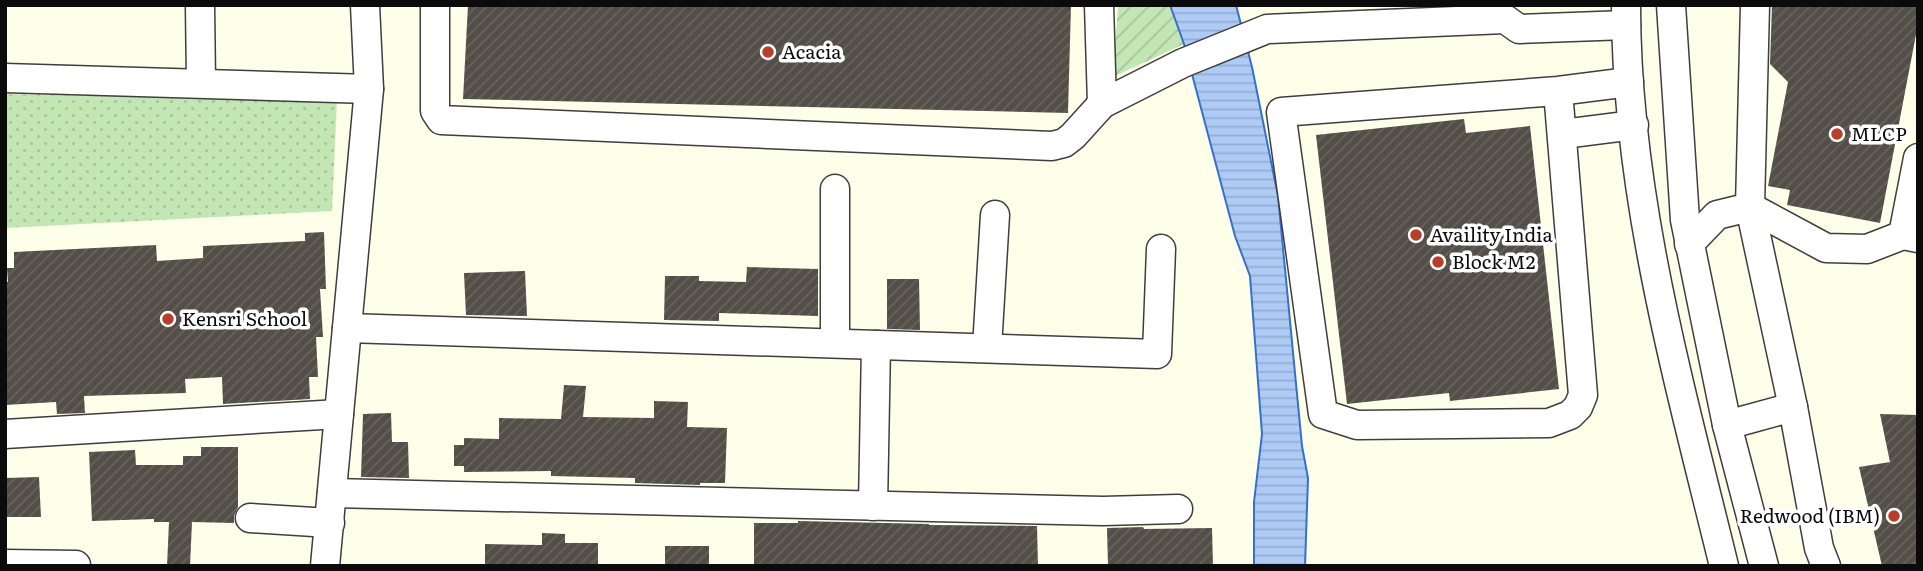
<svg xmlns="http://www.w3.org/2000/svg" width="1923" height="571" font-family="Literata,serif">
  <defs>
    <pattern id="grass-dots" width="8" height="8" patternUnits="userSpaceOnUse" patternTransform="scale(1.75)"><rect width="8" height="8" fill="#c3e7b4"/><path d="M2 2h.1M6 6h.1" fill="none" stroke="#a6c599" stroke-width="1.8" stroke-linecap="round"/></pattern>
    <pattern id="garden-furrows" width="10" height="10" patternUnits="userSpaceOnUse" patternTransform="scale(1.75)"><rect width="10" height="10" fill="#c3e7b4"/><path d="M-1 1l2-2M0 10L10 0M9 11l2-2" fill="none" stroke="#a6c599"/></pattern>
    <pattern id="water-rules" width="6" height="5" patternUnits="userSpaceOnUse" patternTransform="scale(1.75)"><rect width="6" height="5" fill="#aecbf5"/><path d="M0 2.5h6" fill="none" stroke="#94add1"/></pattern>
    <pattern id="building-hatch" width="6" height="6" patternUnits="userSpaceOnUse" patternTransform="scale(1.75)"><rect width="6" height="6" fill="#534e47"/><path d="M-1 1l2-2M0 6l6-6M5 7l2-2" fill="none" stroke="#67635d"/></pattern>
  </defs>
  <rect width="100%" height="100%" fill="#feffe9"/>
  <path fill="url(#grass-dots)" d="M 5,94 L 337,100 L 332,211 L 5,228 Z"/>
  <path fill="url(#garden-furrows)" d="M 1118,5 L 1170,5 L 1184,44 L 1113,77 Z"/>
  <path fill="url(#water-rules)" stroke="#3770cb" stroke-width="2" d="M 1170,5 L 1236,5 L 1252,67 L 1278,196 L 1302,446 L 1308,478 L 1305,566 L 1254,566 L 1254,502 L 1262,434 L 1250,276 L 1235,236 L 1184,44 Z"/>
  <g fill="url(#building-hatch)">
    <path d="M 468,5 L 1071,5 L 1068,113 L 463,99 Z"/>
    <path d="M 1772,5 L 1918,5 L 1918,24 L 1880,223 L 1787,205 L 1790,190 L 1768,186 L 1788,82 L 1770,64 Z"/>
    <path d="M 1464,119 L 1466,133 L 1530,126 L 1559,389 L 1450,401 L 1449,393 L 1347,404 L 1316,135 Z"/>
    <path d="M 324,232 L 326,289 L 320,289 L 323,337 L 316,337 L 318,377 L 309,377 L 310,399 L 223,404 L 222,377 L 185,379 L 186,393 L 84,396 L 85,413 L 57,414 L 56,402 L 5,405 L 5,282 L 8,282 L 7,268 L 14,268 L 14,252 L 156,245 L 157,261 L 203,258 L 203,246 L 305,241 L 305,233 Z"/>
    <path d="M 747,267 L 818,269 L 818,316 L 719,313 L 719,321 L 664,320 L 665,276 L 699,276 L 699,281 L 746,282 Z"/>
    <path d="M 525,271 L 527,316 L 466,315 L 464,273 Z"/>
    <path d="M 887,279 L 919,279 L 920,330 L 887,329 Z"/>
    <path d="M 564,385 L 586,386 L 583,417 L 654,418 L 654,401 L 688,402 L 687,427 L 727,428 L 725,483 L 700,483 L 700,485 L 635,483 L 635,478 L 551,476 L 551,471 L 464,472 L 464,466 L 454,466 L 454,445 L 464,445 L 464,438 L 499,439 L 499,418 L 561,419 Z"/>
    <path d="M 391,413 L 392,442 L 408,442 L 409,478 L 361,477 L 363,414 Z"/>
    <path d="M 1880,414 L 1918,415 L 1918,566 L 1882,566 L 1859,467 L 1890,462 Z"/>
    <path d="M 201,447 L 238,447 L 238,507 L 234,516 L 234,523 L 192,522 L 190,566 L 167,566 L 169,522 L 154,522 L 154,519 L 92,521 L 89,452 L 135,450 L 136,465 L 183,465 L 183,456 L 201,456 Z"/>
    <path d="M 39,477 L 41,517 L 5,517 L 5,478 Z"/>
    <path d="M 798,521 L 929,524 L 929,525 L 1037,526 L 1038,566 L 754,566 L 754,523 L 798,523 Z"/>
    <path d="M 1143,527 L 1144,529 L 1212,528 L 1213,566 L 1108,566 L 1107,528 Z"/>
    <path d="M 542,533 L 565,534 L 565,543 L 598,543 L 598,566 L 485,566 L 485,544 L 542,545 Z"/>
    <rect x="665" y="546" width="44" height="20"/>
  </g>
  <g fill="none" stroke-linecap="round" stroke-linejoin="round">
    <g stroke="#3e3e3e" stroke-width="31">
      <g id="minor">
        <path d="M 200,5 L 201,83"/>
        <path d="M 435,5 L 435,111 L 441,120 L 1052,146 L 1064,143 L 1073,136 L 1102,104 L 1183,63 L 1267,29 L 1505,19 L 1519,29 L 1626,25"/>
        <path d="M 1099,5 L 1102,104"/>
        <path d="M 1626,5 C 1626,196 1679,382 1724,566"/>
        <path d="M 1671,5 L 1685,220 L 1727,425 L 1764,566"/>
        <path d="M 1755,5 L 1750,207 L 1793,407"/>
        <path d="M 5,78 L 369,89"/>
        <path d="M 1558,91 L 1583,395 L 1578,407 L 1570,415 L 1549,423 L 1357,425 L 1323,414 L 1281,112 L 1558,91 L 1629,82"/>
        <path d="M 1563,134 L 1634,125"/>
        <path d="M 1918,158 L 1903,235 L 1918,238"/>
        <path d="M 1689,244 L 1717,215 L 1750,207 L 1826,248 L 1867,249 L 1903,235"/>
        <path d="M 347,328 L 1157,354 L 1161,249"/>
        <path d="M 835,343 L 835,189"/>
        <path d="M 987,348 L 995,215"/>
        <path d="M 1727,425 L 1793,407 L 1819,548 L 1826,566"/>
        <path d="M 5,434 L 339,414"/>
        <path d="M 332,493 L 1103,511 L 1178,509"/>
        <path d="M 873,506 L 876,345"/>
        <path d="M 250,518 L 330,523"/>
        <path d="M 5,564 L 76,565"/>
        <path d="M 325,566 L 369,89 L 365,5"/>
      </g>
    </g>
    <use href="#minor" stroke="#fff" stroke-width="28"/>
  </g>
  <g fill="#b83e26" stroke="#fff" stroke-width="2.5">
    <circle cx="768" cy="52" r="7"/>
    <circle cx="1837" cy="134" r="7"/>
    <circle cx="1416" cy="235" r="7"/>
    <circle cx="1438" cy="262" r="7"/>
    <circle cx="168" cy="319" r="7"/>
    <circle cx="1894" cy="516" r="7"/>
  </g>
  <g text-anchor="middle" stroke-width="7" stroke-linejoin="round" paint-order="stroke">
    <g font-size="19" fill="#0b0b0b" stroke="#fff" text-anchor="start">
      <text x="782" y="59">Acacia</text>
      <text x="1851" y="141">MLCP</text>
      <text x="1430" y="242">Availity India</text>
      <text x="1452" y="269">Block M2</text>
      <text x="182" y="326">Kensri School</text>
      <text x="1880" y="523" text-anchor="end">Redwood (IBM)</text>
    </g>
  </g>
  <rect width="1923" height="571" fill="none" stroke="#0b0b0b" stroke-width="14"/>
</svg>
